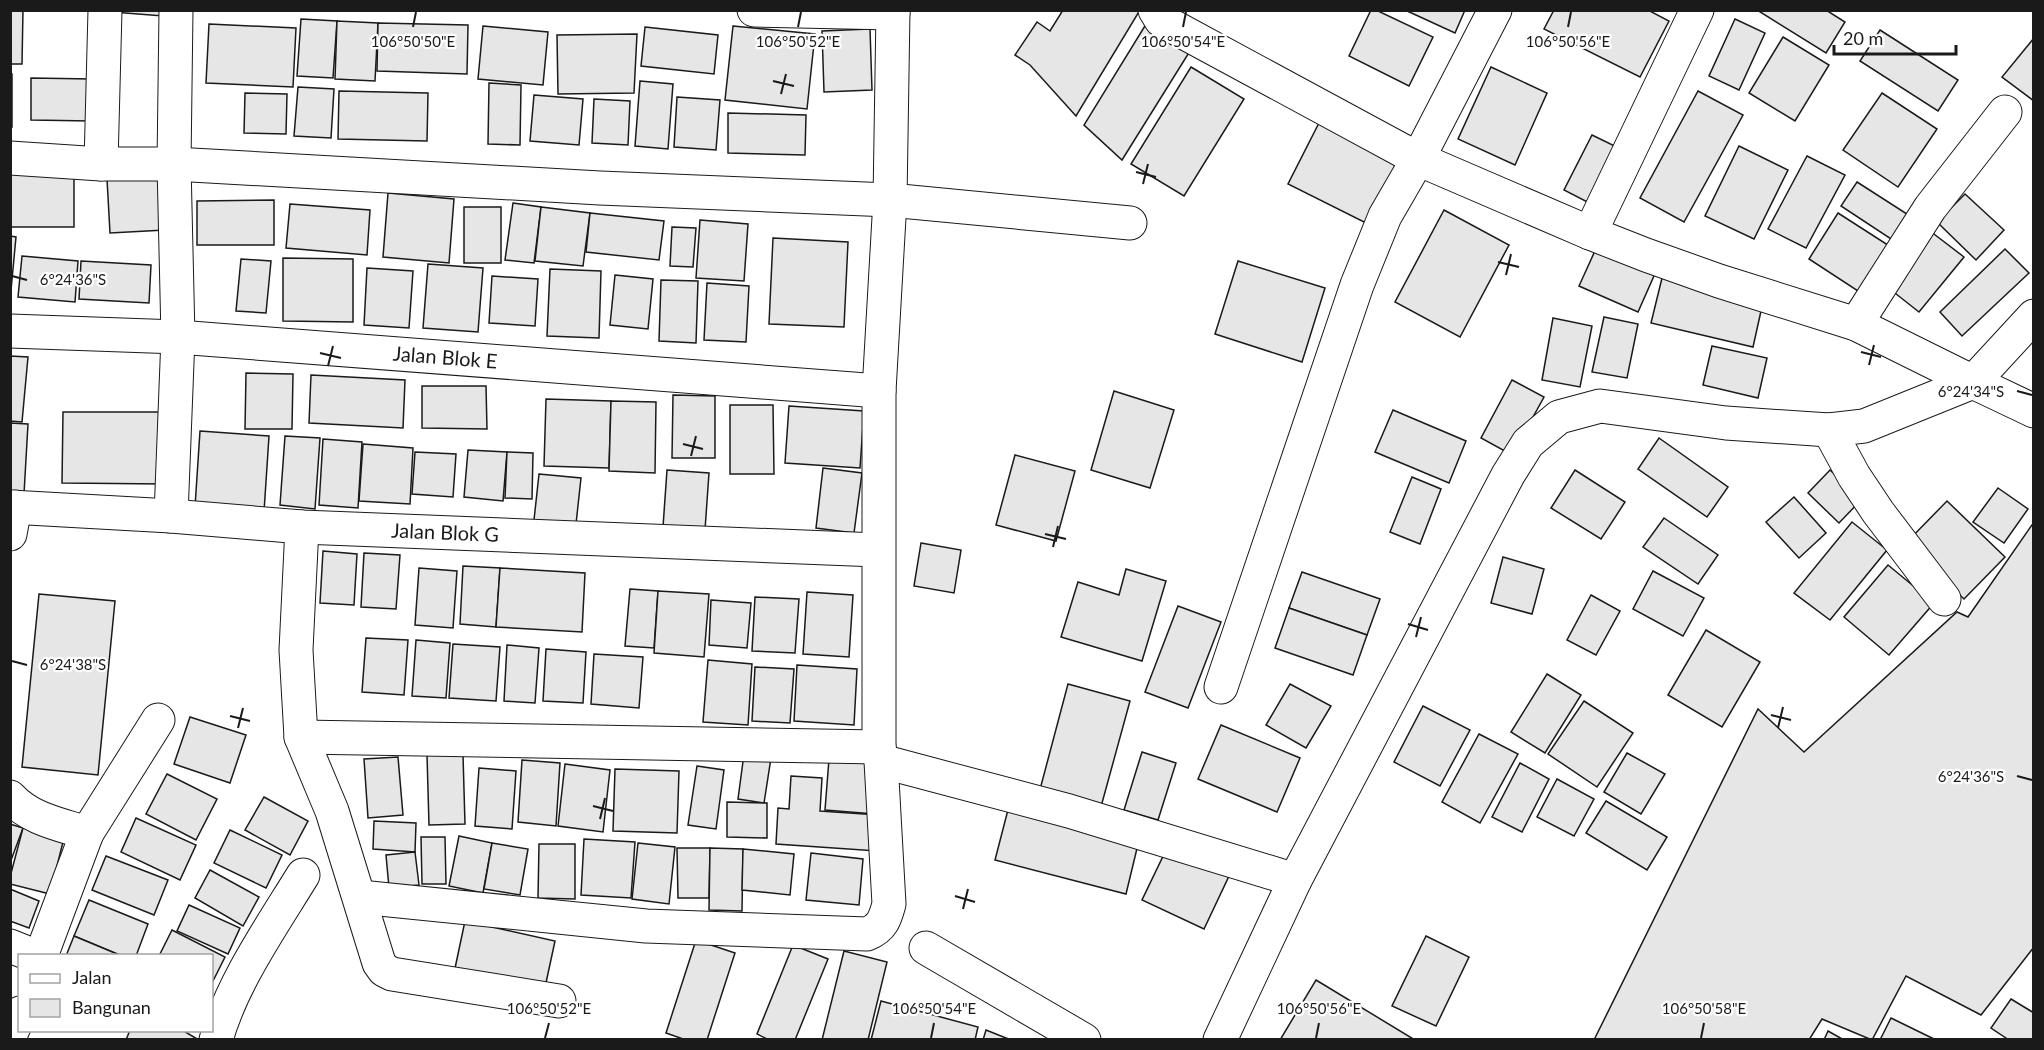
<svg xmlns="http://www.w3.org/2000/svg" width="2044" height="1050" font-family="Lato,sans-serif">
  <rect width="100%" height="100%" fill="#fff"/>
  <g fill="#e6e6e6" stroke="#1a1a1a" stroke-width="1.5">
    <path d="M 10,10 L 23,10 L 22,64 L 10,64 Z"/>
    <path d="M 113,10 L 164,10 L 163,16 L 113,12 Z"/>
    <path d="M 1063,10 L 1140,10 L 1076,116 L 1030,65 L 1015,55 L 1037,22 L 1050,31 Z"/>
    <path d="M 1371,10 L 1376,10 L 1433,37 L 1409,86 L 1349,56 Z"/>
    <path d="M 1405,10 L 1465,10 L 1455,33 Z"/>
    <path d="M 1554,10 L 1648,10 L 1669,21 L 1640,77 L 1544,29 Z"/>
    <path d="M 1757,10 L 1826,10 L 1845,22 L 1826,53 Z"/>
    <path d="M 1151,16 L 1195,43 L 1122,160 L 1084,125 Z"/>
    <path d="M 301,19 L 337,21 L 333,78 L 297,76 Z"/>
    <path d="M 1735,19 L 1765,33 L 1739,90 L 1709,76 Z"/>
    <path d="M 337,21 L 378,23 L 375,81 L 335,79 Z"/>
    <path d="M 378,23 L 468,25 L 467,74 L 377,71 Z"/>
    <path d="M 209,24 L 296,28 L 293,87 L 206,83 Z"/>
    <path d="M 483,26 L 548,32 L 543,85 L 478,79 Z"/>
    <path d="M 733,26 L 815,34 L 807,109 L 725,100 Z"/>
    <path d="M 645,27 L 718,35 L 714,74 L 641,66 Z"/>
    <path d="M 870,29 L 872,90 L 824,92 L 822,31 Z"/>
    <path d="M 1880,30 L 1958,80 L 1938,111 L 1860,61 Z"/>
    <path d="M 637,34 L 634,93 L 558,94 L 557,35 Z"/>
    <path d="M 1783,37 L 1829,65 L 1795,121 L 1749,93 Z"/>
    <path d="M 2034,38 L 2034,101 L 2002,77 Z"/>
    <path d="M 1191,67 L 1244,99 L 1184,196 L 1131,164 Z"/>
    <path d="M 1491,67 L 1547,93 L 1515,165 L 1458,139 Z"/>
    <rect x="10" y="74" width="2" height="53"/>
    <path d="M 31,78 L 92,79 L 91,121 L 31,120 Z"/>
    <path d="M 640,81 L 673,84 L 668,149 L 635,146 Z"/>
    <path d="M 489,83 L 521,85 L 520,145 L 488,144 Z"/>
    <path d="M 298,87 L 334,89 L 331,138 L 294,136 Z"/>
    <path d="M 339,91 L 428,93 L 427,141 L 338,139 Z"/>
    <path d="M 1698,91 L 1743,115 L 1684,222 L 1640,198 Z"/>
    <path d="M 245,93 L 287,94 L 286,134 L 244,133 Z"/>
    <path d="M 1882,93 L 1937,129 L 1898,187 L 1843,150 Z"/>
    <path d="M 534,95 L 583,99 L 579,145 L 530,141 Z"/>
    <path d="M 677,97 L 720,100 L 716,150 L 674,147 Z"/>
    <path d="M 594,99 L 630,101 L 628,145 L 592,143 Z"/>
    <path d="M 728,113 L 806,115 L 805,155 L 728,153 Z"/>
    <path d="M 1321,119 L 1400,159 L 1368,224 L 1288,184 Z"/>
    <path d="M 1592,135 L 1625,151 L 1597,207 L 1564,190 Z"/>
    <path d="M 1739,146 L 1788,170 L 1754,239 L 1705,216 Z"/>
    <path d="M 1807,156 L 1845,175 L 1806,248 L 1768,229 Z"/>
    <rect x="10" y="173" width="64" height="54"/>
    <path d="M 162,176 L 165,230 L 110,233 L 107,179 Z"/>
    <path d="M 1857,182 L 1907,214 L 1891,239 L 1841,206 Z"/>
    <path d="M 388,193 L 454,199 L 449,263 L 383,257 Z"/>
    <path d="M 1965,194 L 2004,230 L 1976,260 L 1937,222 Z"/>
    <path d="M 274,200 L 274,245 L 197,245 L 197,201 Z"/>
    <path d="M 513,203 L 541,207 L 534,263 L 505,260 Z"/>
    <path d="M 290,204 L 370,210 L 367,255 L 286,248 Z"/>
    <rect x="464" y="207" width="37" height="56"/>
    <path d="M 541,207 L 590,213 L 583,266 L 535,261 Z"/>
    <path d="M 1444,210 L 1509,245 L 1460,337 L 1395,302 Z"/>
    <path d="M 590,213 L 664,221 L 659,260 L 586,252 Z"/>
    <path d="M 1838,213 L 1891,247 L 1861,293 L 1809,259 Z"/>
    <path d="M 700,220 L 748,224 L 744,281 L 696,278 Z"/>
    <path d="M 672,227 L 696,228 L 693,267 L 670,266 Z"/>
    <path d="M 1930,231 L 1964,257 L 1919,312 L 1886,286 Z"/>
    <path d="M 10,236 L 16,237 L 10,301 Z"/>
    <path d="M 773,238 L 848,242 L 844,327 L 769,324 Z"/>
    <path d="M 1599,242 L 1657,269 L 1638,312 L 1579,286 Z"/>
    <path d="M 2005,249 L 2029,273 L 1962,336 L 1940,312 Z"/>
    <path d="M 22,256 L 78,261 L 75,302 L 18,297 Z"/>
    <path d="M 283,258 L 353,259 L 353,322 L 283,321 Z"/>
    <path d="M 241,259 L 271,261 L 266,313 L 236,311 Z"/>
    <path d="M 81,261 L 151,265 L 149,303 L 79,299 Z"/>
    <path d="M 1238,261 L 1325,288 L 1302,362 L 1215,334 Z"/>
    <path d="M 428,264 L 483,268 L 478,332 L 423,328 Z"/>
    <path d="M 367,268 L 413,271 L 409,328 L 364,325 Z"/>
    <path d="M 550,269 L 601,271 L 599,338 L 547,336 Z"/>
    <path d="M 615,275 L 653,279 L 648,329 L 610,325 Z"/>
    <path d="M 492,276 L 538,279 L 535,326 L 489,323 Z"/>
    <path d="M 1662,278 L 1763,302 L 1753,347 L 1651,323 Z"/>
    <path d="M 661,280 L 698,281 L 696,343 L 659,341 Z"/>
    <path d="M 707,283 L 749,286 L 746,342 L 704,340 Z"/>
    <path d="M 1604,317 L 1638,324 L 1627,378 L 1592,372 Z"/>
    <path d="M 1553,318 L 1592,326 L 1580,387 L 1542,380 Z"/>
    <path d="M 1712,346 L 1767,358 L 1758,398 L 1703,385 Z"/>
    <path d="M 10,356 L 28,357 L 22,422 L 10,421 Z"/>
    <path d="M 246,373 L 293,374 L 292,429 L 245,429 Z"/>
    <path d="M 311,375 L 405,380 L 403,428 L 309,423 Z"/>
    <path d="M 1512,380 L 1544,397 L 1512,455 L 1481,438 Z"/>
    <path d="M 422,386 L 486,386 L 487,429 L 422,428 Z"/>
    <path d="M 1114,391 L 1174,410 L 1150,488 L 1091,470 Z"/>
    <path d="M 673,395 L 715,396 L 715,458 L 672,458 Z"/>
    <path d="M 546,399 L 611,401 L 609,468 L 544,466 Z"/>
    <path d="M 611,401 L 656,402 L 655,473 L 609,471 Z"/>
    <path d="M 730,405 L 773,405 L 774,474 L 730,474 Z"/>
    <path d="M 789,406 L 864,411 L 860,468 L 785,463 Z"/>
    <path d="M 1393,410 L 1466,441 L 1449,483 L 1375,452 Z"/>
    <path d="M 63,412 L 164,412 L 165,484 L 62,483 Z"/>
    <path d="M 10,423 L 28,424 L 24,494 L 10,493 Z"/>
    <path d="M 200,431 L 269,436 L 264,512 L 195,507 Z"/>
    <path d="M 285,436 L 320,438 L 315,509 L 280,505 Z"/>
    <path d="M 1659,438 L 1728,487 L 1707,517 L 1638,469 Z"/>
    <path d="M 323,439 L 362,442 L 358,508 L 319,505 Z"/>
    <path d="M 363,444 L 413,448 L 410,504 L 359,501 Z"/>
    <path d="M 468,450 L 507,452 L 503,501 L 464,497 Z"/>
    <path d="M 415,452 L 456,454 L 453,497 L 412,494 Z"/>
    <path d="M 507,452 L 533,453 L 532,499 L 505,498 Z"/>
    <path d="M 1015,455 L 1075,471 L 1056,541 L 996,525 Z"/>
    <path d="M 823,468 L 862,473 L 854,533 L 816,528 Z"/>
    <path d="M 667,470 L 709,473 L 705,530 L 663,527 Z"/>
    <path d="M 1575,470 L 1625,502 L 1601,539 L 1551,508 Z"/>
    <path d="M 1830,470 L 1861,500 L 1839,523 L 1808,493 Z"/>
    <path d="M 539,474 L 581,478 L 576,524 L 534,520 Z"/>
    <path d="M 1412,477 L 1441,489 L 1420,544 L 1390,532 Z"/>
    <path d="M 1998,488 L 2028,509 L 2004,543 L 1973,522 Z"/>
    <path d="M 1794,497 L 1826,533 L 1799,558 L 1766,522 Z"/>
    <path d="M 1947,501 L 2005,557 L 1964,599 L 1906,543 Z"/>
    <path d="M 1664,518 L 1718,555 L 1698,584 L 1643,547 Z"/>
    <path d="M 1852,522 L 1887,550 L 1830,620 L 1794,593 Z"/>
    <path d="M 2034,522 L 2034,947 L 1981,1015 L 1906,976 L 1872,1040 L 1822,1019 L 1809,1040 L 1594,1040 L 1758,709 L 1804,752 L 1957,612 L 1968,617 Z"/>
    <path d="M 921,543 L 961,550 L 954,593 L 914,586 Z"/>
    <path d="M 323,551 L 357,554 L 354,605 L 320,603 Z"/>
    <path d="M 364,553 L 400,555 L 396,609 L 361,607 Z"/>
    <path d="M 1503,557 L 1544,569 L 1532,614 L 1491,603 Z"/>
    <path d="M 1888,565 L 1934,603 L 1889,655 L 1844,617 Z"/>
    <path d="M 463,566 L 500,568 L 496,627 L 460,624 Z"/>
    <path d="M 419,568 L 457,571 L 453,628 L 415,625 Z"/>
    <path d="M 500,568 L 585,573 L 582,632 L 496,627 Z"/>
    <path d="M 1126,569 L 1166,581 L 1142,661 L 1061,637 L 1078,582 L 1119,595 Z"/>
    <path d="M 1653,571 L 1704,598 L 1683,636 L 1633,609 Z"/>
    <path d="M 1302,572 L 1380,599 L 1367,635 L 1289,608 Z"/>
    <path d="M 630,589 L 658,591 L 654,648 L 625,646 Z"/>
    <path d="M 658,591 L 709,594 L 704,657 L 654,653 Z"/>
    <path d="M 807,592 L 853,595 L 849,657 L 803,654 Z"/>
    <path d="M 39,594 L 115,601 L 98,775 L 22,767 Z"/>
    <path d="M 1591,595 L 1620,611 L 1596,655 L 1567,640 Z"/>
    <path d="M 755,597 L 799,599 L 795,653 L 752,651 Z"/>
    <path d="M 711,600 L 751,603 L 747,648 L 709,645 Z"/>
    <path d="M 1178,606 L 1221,622 L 1188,708 L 1145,692 Z"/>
    <path d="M 1289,608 L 1367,635 L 1353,675 L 1275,648 Z"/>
    <path d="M 1706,630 L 1760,662 L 1722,727 L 1668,695 Z"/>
    <path d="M 366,638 L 408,640 L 404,695 L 362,692 Z"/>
    <path d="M 416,640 L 450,643 L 446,698 L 412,696 Z"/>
    <path d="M 453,644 L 500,647 L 496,701 L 449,698 Z"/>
    <path d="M 507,645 L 539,648 L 535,703 L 504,701 Z"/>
    <path d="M 546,649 L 586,652 L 583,703 L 543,701 Z"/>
    <path d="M 594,654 L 643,657 L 639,708 L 591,704 Z"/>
    <path d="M 708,660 L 752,664 L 748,725 L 703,722 Z"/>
    <path d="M 797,665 L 857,669 L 854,725 L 794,721 Z"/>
    <path d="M 755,667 L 794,669 L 790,723 L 752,721 Z"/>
    <path d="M 1547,674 L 1581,695 L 1545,753 L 1511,732 Z"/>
    <path d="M 1068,684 L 1130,701 L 1099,814 L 1038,797 Z"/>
    <path d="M 1290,684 L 1331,706 L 1306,748 L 1266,725 Z"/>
    <path d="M 1584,701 L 1633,733 L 1597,787 L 1548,754 Z"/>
    <path d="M 1423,706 L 1470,730 L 1440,786 L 1394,762 Z"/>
    <path d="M 190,717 L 246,735 L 230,783 L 174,764 Z"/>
    <path d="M 1221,725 L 1300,758 L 1277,812 L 1198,779 Z"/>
    <path d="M 1479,734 L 1518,754 L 1480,823 L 1442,802 Z"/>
    <path d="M 1142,752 L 1176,763 L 1158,820 L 1124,810 Z"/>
    <path d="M 1627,753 L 1665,774 L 1641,814 L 1604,792 Z"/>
    <path d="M 744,754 L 771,758 L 764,803 L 738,799 Z"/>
    <path d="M 427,755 L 463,755 L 465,824 L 429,825 Z"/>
    <path d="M 398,757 L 403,815 L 368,818 L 364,759 Z"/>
    <path d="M 829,759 L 878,763 L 875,814 L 825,810 Z"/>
    <path d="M 522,760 L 560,763 L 556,826 L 518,822 Z"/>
    <path d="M 1520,763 L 1549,779 L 1522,832 L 1492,817 Z"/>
    <path d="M 565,764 L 610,770 L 603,832 L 558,826 Z"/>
    <path d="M 697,766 L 724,770 L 716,829 L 688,825 Z"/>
    <path d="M 479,768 L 516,771 L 512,829 L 475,826 Z"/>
    <path d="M 615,769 L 679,771 L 677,833 L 613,831 Z"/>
    <path d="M 167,774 L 217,799 L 196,840 L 146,814 Z"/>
    <path d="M 791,776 L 822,778 L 820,811 L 879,815 L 877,851 L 776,844 L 778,808 L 789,809 Z"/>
    <path d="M 1557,779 L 1594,799 L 1574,836 L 1537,817 Z"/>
    <path d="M 264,797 L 308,821 L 290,855 L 245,830 Z"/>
    <path d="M 1606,801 L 1667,837 L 1647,870 L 1586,833 Z"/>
    <path d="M 727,802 L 767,803 L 767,838 L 727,837 Z"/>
    <path d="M 1010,802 L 1140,836 L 1126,894 L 995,860 Z"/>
    <path d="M 136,818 L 196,845 L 180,880 L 121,852 Z"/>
    <path d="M 374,821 L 416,823 L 415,852 L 373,849 Z"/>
    <path d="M 10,824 L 23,828 L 10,863 Z"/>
    <path d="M 23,828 L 64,838 L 50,894 L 10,884 L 10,877 Z"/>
    <path d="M 230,830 L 282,855 L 266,888 L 214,863 Z"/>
    <path d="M 459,836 L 492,843 L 483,893 L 449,886 Z"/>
    <path d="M 421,837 L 445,837 L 446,884 L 422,884 Z"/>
    <path d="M 584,839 L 635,842 L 631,898 L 581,895 Z"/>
    <path d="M 492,843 L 528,849 L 520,895 L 484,889 Z"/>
    <path d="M 638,843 L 675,847 L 669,904 L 632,899 Z"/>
    <path d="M 539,844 L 575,844 L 575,899 L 538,898 Z"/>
    <path d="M 677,848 L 710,848 L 709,898 L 678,898 Z"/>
    <path d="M 710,848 L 743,849 L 742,911 L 709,910 Z"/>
    <path d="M 1167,848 L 1229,876 L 1204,929 L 1142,900 Z"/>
    <path d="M 743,849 L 794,854 L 790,895 L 742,890 Z"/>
    <path d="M 415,852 L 419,885 L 389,888 L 386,855 Z"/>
    <path d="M 811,853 L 863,859 L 859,905 L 806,900 Z"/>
    <path d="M 106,856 L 168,880 L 154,915 L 92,890 Z"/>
    <path d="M 210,870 L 259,897 L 243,926 L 195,898 Z"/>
    <path d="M 10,889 L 39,901 L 29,928 L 10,921 Z"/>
    <path d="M 89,900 L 148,924 L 136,956 L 122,956 L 74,936 Z"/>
    <path d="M 189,905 L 240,928 L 228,954 L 177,931 Z"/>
    <path d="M 465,921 L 555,941 L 544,992 L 454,973 Z"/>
    <path d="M 172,930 L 225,957 L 212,983 L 212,956 L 159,956 Z"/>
    <path d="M 74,936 L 122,956 L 66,956 Z"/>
    <path d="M 1426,936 L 1469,957 L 1436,1026 L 1392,1006 Z"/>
    <path d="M 696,940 L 735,953 L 707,1040 L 686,1040 L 666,1033 Z"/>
    <path d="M 793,945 L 828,959 L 795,1040 L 769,1040 L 757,1034 Z"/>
    <path d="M 844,951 L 887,962 L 868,1040 L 822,1040 Z"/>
    <path d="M 1316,980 L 1415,1040 L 1280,1040 Z"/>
    <path d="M 2011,999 L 2034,1013 L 2034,1040 L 2009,1040 L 1991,1028 Z"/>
    <path d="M 881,1001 L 978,1027 L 975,1040 L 871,1040 Z"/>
    <path d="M 1891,1018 L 1936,1040 L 1880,1040 Z"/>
    <path d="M 130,1030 L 182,1030 L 199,1040 L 126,1040 Z"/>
    <path d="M 986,1030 L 1011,1040 L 983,1040 Z"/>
    <path d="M 1828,1031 L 1844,1040 L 1824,1040 Z"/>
  </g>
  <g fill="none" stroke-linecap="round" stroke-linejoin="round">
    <g stroke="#1a1a1a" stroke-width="35">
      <g id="street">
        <path d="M 754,10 L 893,13"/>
        <path d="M 1155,10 L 1161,20 L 1418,159 L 1590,233 L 1646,255 L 1719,281 L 1856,324 L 1973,382 L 2034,316"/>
        <path d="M 10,158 L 101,164 L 174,164 L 600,188 L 890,200 L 1130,223"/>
        <path d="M 101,164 L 105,10"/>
        <path d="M 1590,233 L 1697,10"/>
        <path d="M 1856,324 L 1930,208 L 2005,112"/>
        <path id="s1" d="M 10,331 L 178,337 L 879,391"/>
        <path d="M 1829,430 L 1854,476 L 1878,512 L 1944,599"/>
        <path id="s2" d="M 10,507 L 171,516 L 302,527 L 878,550"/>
        <path d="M 171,516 L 178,337 L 174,164 L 176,10"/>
        <path d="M 302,527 L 296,650 L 301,737 L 332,811 L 379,963 L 384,970 L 392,974 L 559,1001"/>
        <path d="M 10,534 L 15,507"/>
        <path d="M 1221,687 L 1357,285 L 1385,216 L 1418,159 L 1495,10"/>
        <path d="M 301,737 L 879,747"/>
        <path d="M 881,761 L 1069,811 L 1295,880"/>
        <path d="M 10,797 C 30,819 59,824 87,833"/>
        <path d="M 360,897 L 646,926 L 867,934 C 882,928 885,919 889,904 L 881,761 L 879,747 L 879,391 L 890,200 L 893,10"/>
        <path d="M 10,946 L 35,956"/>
        <path d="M 926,948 L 1084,1040"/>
        <path d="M 41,956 L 87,833 L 158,720"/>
        <path d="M 10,1036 L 20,1013"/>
        <path d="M 216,1040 C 231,984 273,924 303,875"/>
        <path d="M 1220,1040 L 1295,880 L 1508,475 L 1528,443 L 1559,417 L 1600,406 L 1726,423 L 1829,430 L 1864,426 L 1973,382 L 2034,411"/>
      </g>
    </g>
    <use href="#street" stroke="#fff" stroke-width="33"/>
  </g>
  <path fill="none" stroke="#1a1a1a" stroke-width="2" d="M 413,27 L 416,12M 798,27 L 801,12M 1183,27 L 1186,12M 1568,27 L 1571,12M 773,81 L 794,86M 781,94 L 786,74M 1136,172 L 1156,177M 1143,184 L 1148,164M 1498,262 L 1519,267M 1506,275 L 1511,254M 12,276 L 27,280M 1861,352 L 1881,357M 320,353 L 341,358M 1869,365 L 1874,345M 328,366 L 333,346M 2017,391 L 2032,395M 683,444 L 703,449M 691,456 L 696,436M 1045,534 L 1066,539M 1053,547 L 1058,526M 1408,624 L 1428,630M 1416,637 L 1421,617M 12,661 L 27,665M 1771,715 L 1791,720M 230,716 L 250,721M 238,728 L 243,708M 1778,728 L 1783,707M 2017,776 L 2032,780M 593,806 L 613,811M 600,819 L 605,798M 955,896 L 975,902M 963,909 L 968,889M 545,1038 L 549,1023M 931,1038 L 934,1023M 1316,1038 L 1319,1023M 1701,1038 L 1704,1023"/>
  <g text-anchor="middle" stroke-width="4.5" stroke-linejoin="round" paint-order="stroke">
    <g font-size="20" fill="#1a1a1a" stroke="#fff">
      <text dy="7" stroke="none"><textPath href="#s1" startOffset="436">Jalan Blok E</textPath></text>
      <text dy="7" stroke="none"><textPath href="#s2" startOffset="436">Jalan Blok G</textPath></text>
    </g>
  </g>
  <g font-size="15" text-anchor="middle" fill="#1a1a1a" stroke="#fff" stroke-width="4.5" stroke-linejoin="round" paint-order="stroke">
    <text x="413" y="47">106°50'50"E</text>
    <text x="798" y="47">106°50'52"E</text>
    <text x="1183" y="47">106°50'54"E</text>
    <text x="1568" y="47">106°50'56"E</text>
    <text x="73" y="285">6°24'36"S</text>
    <text x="1971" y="397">6°24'34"S</text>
    <text x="73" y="670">6°24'38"S</text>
    <text x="1971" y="782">6°24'36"S</text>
    <text x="549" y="1014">106°50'52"E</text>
    <text x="934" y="1014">106°50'54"E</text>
    <text x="1319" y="1014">106°50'56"E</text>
    <text x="1704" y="1014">106°50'58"E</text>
  </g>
  <rect width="2044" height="1050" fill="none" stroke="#1a1a1a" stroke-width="24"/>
  <rect x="18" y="954" width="195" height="78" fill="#ffffff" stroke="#a3a3a3" stroke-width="1.5"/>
  <rect x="30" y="974" width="30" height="9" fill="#ffffff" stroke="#a3a3a3" stroke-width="1.5"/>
  <text x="72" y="984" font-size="18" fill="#1a1a1a">Jalan</text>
  <rect x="30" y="999" width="30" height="18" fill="#e6e6e6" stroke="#a3a3a3" stroke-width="1.5"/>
  <text x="72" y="1014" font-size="18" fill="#1a1a1a">Bangunan</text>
  <path d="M1834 45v9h122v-9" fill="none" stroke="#1a1a1a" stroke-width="3"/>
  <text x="1843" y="45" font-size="18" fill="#1a1a1a" stroke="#ffffff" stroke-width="4.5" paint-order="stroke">20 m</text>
</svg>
